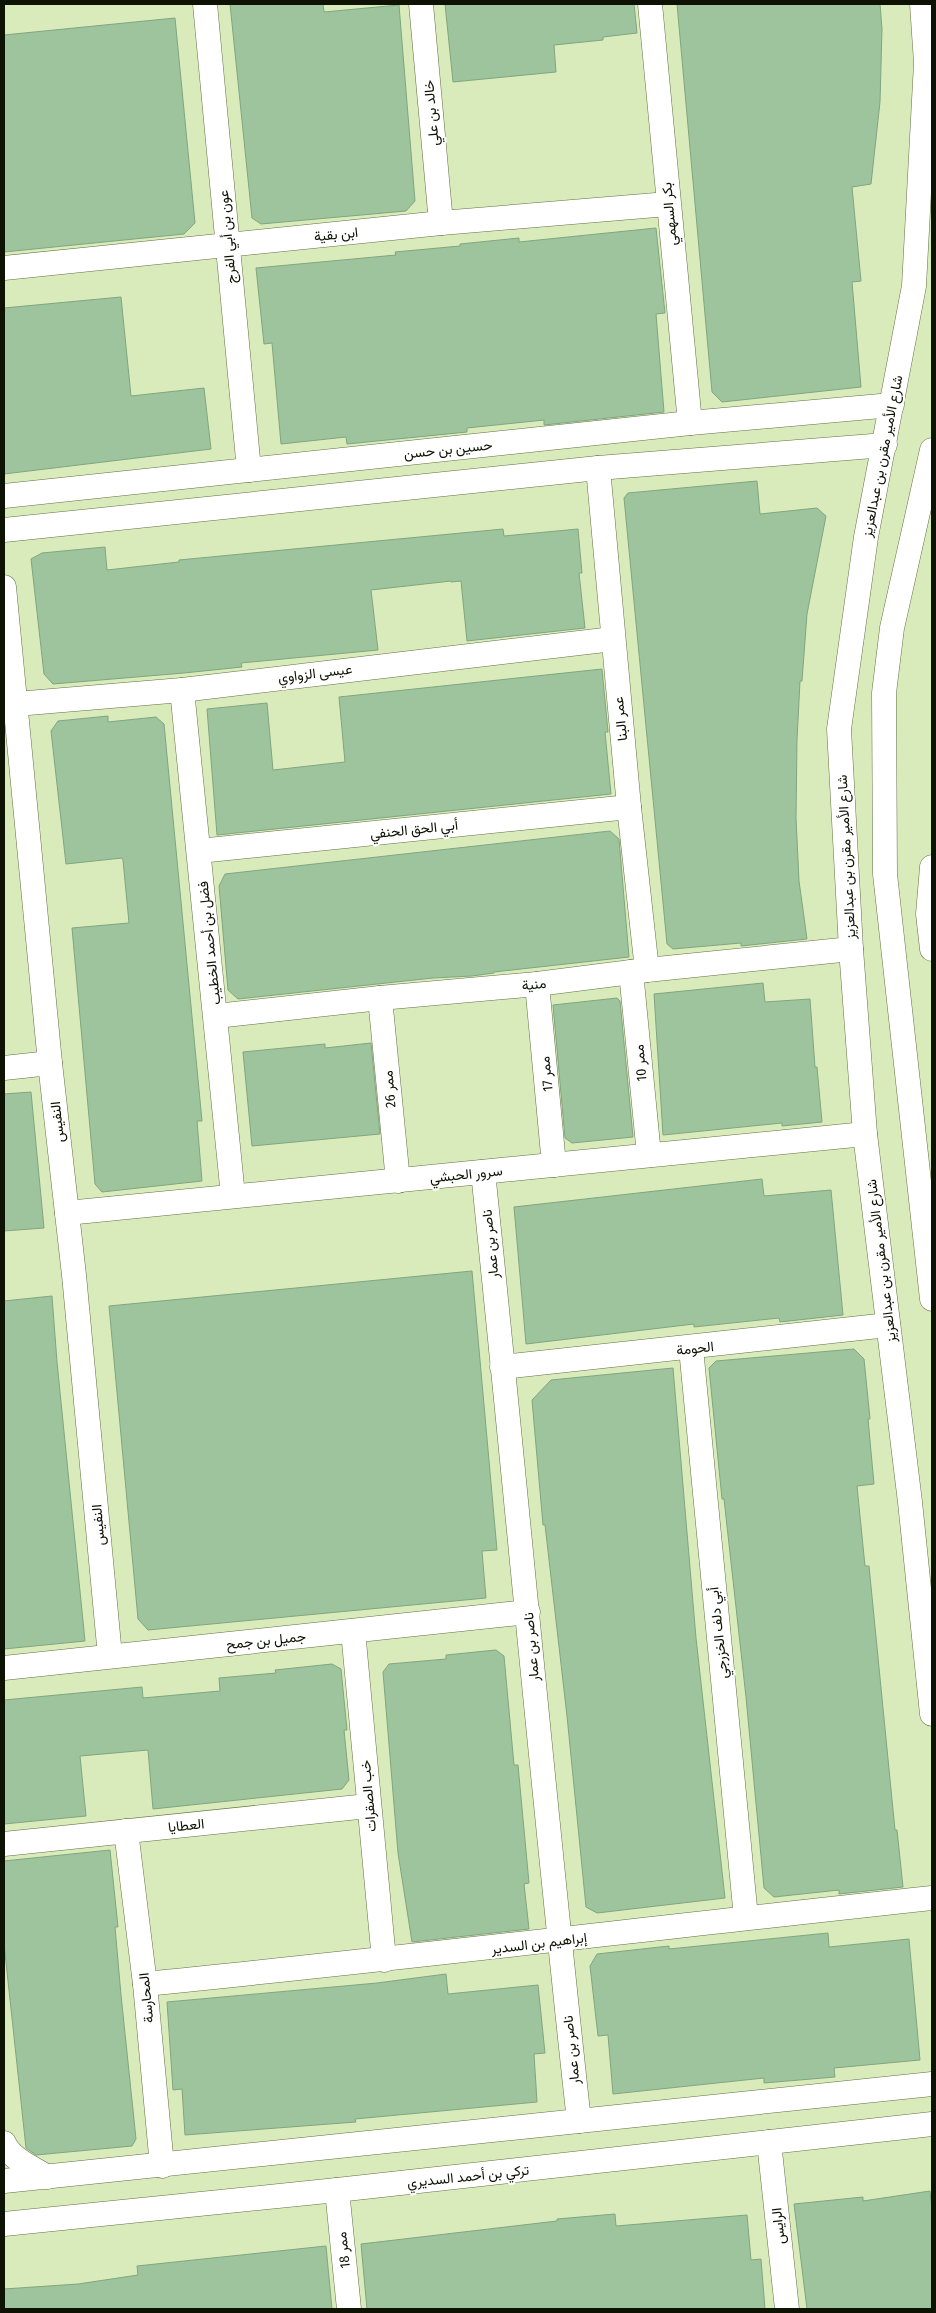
<svg xmlns="http://www.w3.org/2000/svg" width="936" height="2313" font-family="'Fira Sans Condensed',Vazirmatn,sans-serif">
  <rect width="100%" height="100%" fill="#d9ebba"/>
  <g fill="#9ec49d" stroke="#81a580">
    <path d="M 230,4 L 323,4 L 324,12 L 399,5 L 415,201 L 406,211 L 261,224 L 252,218 Z"/>
    <path d="M 445,4 L 634,4 L 637,33 L 603,37 L 603,40 L 554,45 L 556,72 L 453,82 Z"/>
    <path d="M 677,4 L 880,4 L 882,29 L 880,102 L 871,184 L 852,187 L 861,281 L 852,282 L 861,387 L 722,402 L 712,392 Z"/>
    <path d="M 175,18 L 195,223 L 184,234 L 4,252 L 4,35 Z"/>
    <path d="M 656,228 L 665,313 L 656,314 L 664,412 L 544,425 L 544,420 L 467,428 L 467,432 L 347,444 L 346,437 L 281,444 L 272,343 L 264,344 L 256,268 L 396,255 L 395,252 L 460,246 L 460,244 L 519,238 L 519,242 Z"/>
    <path d="M 121,297 L 131,396 L 204,388 L 211,449 L 4,474 L 4,308 Z"/>
    <path d="M 757,481 L 760,514 L 817,508 L 826,516 L 807,614 L 802,681 L 800,681 L 797,740 L 796,818 L 799,881 L 807,939 L 741,946 L 741,943 L 673,949 L 667,944 L 624,498 L 628,493 Z"/>
    <path d="M 503,529 L 504,536 L 578,529 L 582,573 L 579,573 L 585,628 L 467,641 L 461,581 L 451,582 L 451,581 L 371,590 L 378,650 L 241,663 L 242,667 L 184,673 L 53,684 L 44,674 L 31,559 L 42,553 L 105,547 L 107,570 L 179,562 L 179,560 Z"/>
    <path d="M 602,669 L 608,732 L 605,732 L 611,794 L 217,835 L 207,709 L 267,703 L 273,770 L 345,762 L 339,697 Z"/>
    <path d="M 108,716 L 108,722 L 156,717 L 164,724 L 202,1121 L 197,1121 L 202,1181 L 102,1192 L 95,1184 L 72,928 L 129,923 L 123,860 L 122,858 L 66,864 L 51,731 L 58,721 Z"/>
    <path d="M 610,831 L 619,839 L 629,957 L 494,972 L 494,973 L 472,976 L 433,978 L 238,999 L 228,990 L 219,886 L 225,874 Z"/>
    <path d="M 763,983 L 765,1002 L 810,999 L 815,1067 L 817,1067 L 822,1122 L 782,1126 L 782,1123 L 663,1135 L 654,994 Z"/>
    <path d="M 617,998 L 620,1001 L 633,1137 L 572,1143 L 565,1138 L 553,1005 Z"/>
    <path d="M 371,1043 L 380,1134 L 252,1146 L 243,1052 L 325,1044 L 325,1048 Z"/>
    <path d="M 31,1092 L 44,1228 L 4,1231 L 4,1094 Z"/>
    <path d="M 762,1179 L 764,1196 L 831,1190 L 843,1315 L 780,1322 L 779,1318 L 694,1327 L 694,1324 L 526,1344 L 514,1207 Z"/>
    <path d="M 472,1271 L 497,1550 L 482,1551 L 486,1598 L 148,1630 L 138,1619 L 109,1306 Z"/>
    <path d="M 52,1296 L 57,1362 L 85,1641 L 4,1649 L 4,1301 Z"/>
    <path d="M 854,1349 L 864,1359 L 870,1419 L 868,1419 L 874,1484 L 857,1486 L 865,1566 L 869,1566 L 895,1830 L 897,1830 L 903,1887 L 839,1894 L 839,1890 L 774,1897 L 764,1888 L 746,1697 L 724,1499 L 722,1499 L 709,1368 L 716,1361 Z"/>
    <path d="M 673,1368 L 696,1638 L 725,1898 L 597,1913 L 586,1907 L 567,1716 L 545,1525 L 543,1525 L 532,1400 L 551,1380 Z"/>
    <path d="M 496,1650 L 504,1656 L 514,1765 L 518,1765 L 529,1883 L 524,1884 L 529,1929 L 412,1942 L 398,1853 L 383,1672 L 389,1664 L 446,1659 L 446,1655 Z"/>
    <path d="M 332,1664 L 341,1669 L 347,1730 L 344,1730 L 349,1780 L 342,1789 L 153,1809 L 148,1750 L 80,1756 L 86,1816 L 4,1824 L 4,1700 L 142,1687 L 143,1698 L 220,1691 L 219,1678 L 276,1673 L 275,1670 Z"/>
    <path d="M 110,1850 L 118,1927 L 115,1927 L 121,1995 L 136,2139 L 132,2146 L 36,2155 L 26,2148 L 4,1944 L 4,1861 Z"/>
    <path d="M 828,1933 L 829,1947 L 909,1939 L 920,2060 L 834,2068 L 835,2077 L 764,2083 L 764,2078 L 613,2094 L 608,2035 L 598,2036 L 590,1966 L 597,1954 L 669,1946 L 669,1949 Z"/>
    <path d="M 446,1974 L 448,1994 L 538,1985 L 545,2053 L 534,2054 L 537,2102 L 355,2119 L 356,2122 L 185,2135 L 182,2089 L 173,2090 L 167,2002 L 377,1983 Z"/>
    <path d="M 930,2191 L 932,2211 L 932,2309 L 807,2309 L 794,2204 L 863,2197 L 863,2201 Z"/>
    <path d="M 615,2214 L 616,2226 L 747,2215 L 751,2260 L 761,2259 L 765,2309 L 367,2309 L 361,2244 L 557,2221 L 557,2219 Z"/>
    <path d="M 326,2246 L 332,2309 L 4,2309 L 4,2289 L 78,2284 L 138,2275 L 137,2266 Z"/>
  </g>
  <g fill="none" stroke-linecap="round" stroke-linejoin="round">
    <g stroke="#627145" stroke-width="25">
      <g id="minor">
        <path d="M 205,4 L 249,470"/>
        <path d="M 421,4 L 441,223"/>
        <path d="M 650,4 L 690,423"/>
        <path d="M 922,4 L 926,63 L 914,286 L 866,537 L 839,729 L 851,949 L 865,1134 L 910,1502 L 932,1714"/>
        <path d="M 4,268 L 441,223 L 668,204"/>
        <path d="M 932,450 L 892,628 L 884,693 L 885,874 L 932,1299"/>
        <path d="M 598,468 L 629,807 L 647,970"/>
        <path d="M 4,496 L 690,423 L 892,405"/>
        <path d="M 4,530 L 598,468 L 885,445"/>
        <path d="M 4,587 L 50,1063 L 74,1275 L 110,1656"/>
        <path d="M 182,690 L 233,1196"/>
        <path d="M 16,704 L 182,690 L 613,639"/>
        <path d="M 199,851 L 629,807"/>
        <path d="M 932,867 L 928,914 L 932,949"/>
        <path d="M 631,972 L 649,1155"/>
        <path d="M 537,984 L 554,1165"/>
        <path d="M 380,998 L 398,1181"/>
        <path d="M 216,1016 L 380,998 L 537,984 L 647,970 L 851,949"/>
        <path d="M 4,1068 L 50,1063"/>
        <path d="M 483,1172 C 516,1488 544,1805 579,2121"/>
        <path d="M 67,1213 L 865,1134"/>
        <path d="M 691,1348 L 746,1918"/>
        <path d="M 502,1367 L 888,1325"/>
        <path d="M 353,1631 L 384,1960"/>
        <path d="M 4,1668 L 528,1612"/>
        <path d="M 126,1831 L 145,1984 L 162,2166"/>
        <path d="M 4,1844 L 368,1806"/>
        <path d="M 145,1984 C 407,1958 670,1926 932,1898"/>
        <path d="M 769,2142 L 787,2309"/>
        <path d="M 4,2143 C 12,2160 32,2167 47,2177"/>
        <path d="M 4,2181 L 932,2084"/>
        <path d="M 337,2190 L 349,2309"/>
        <path d="M 4,2224 L 337,2190 L 932,2124"/>
      </g>
    </g>
    <use href="#minor" stroke="#fff" stroke-width="24"/>
  </g>
  <g text-anchor="middle" stroke-width="4" stroke-linejoin="round" paint-order="stroke">
    <g font-size="14" fill="#0d1203" stroke="#fff">
      <text transform="translate(431 113) rotate(-95)" y="5">خالد بن علي</text>
      <text transform="translate(669 214) rotate(-95)" y="5">بكر السهمي</text>
      <text transform="translate(336 234) rotate(-6)" y="5">ابن بقية</text>
      <text transform="translate(227 237) rotate(-95)" y="5">عون بن أبي الفرج</text>
      <text transform="translate(448 449) rotate(-6)" y="5">حسين بن حسن</text>
      <text transform="translate(882 456) rotate(-79)" y="5">شارع الأمير مقرن بن عبدالعزيز</text>
      <text transform="translate(315 673) rotate(-7)" y="5">عيسى الزواوي</text>
      <text transform="translate(620 719) rotate(-96)" y="5">عمر البنا</text>
      <text transform="translate(414 829) rotate(-6)" y="5">أبي الحق الحنفي</text>
      <text transform="translate(846 857) rotate(-93)" y="5">شارع الأمير مقرن بن عبدالعزيز</text>
      <text transform="translate(209 943) rotate(-96)" y="5">فضل بن أحمد الخطيب</text>
      <text transform="translate(534 984) rotate(-6)" y="5">منية</text>
      <text transform="translate(640 1063) rotate(-95)" y="5">ممر 10</text>
      <text transform="translate(546 1074) rotate(-96)" y="5">ممر 17</text>
      <text transform="translate(389 1089) rotate(-95)" y="5">ممر 26</text>
      <text transform="translate(57 1122) rotate(-96)" y="5">النفيس</text>
      <text transform="translate(466 1174) rotate(-6)" y="5">سرور الحبشي</text>
      <text transform="translate(490 1244) rotate(-96)" y="5">ناصر بن عمار</text>
      <text transform="translate(881 1261) rotate(-97)" y="5">شارع الأمير مقرن بن عبدالعزيز</text>
      <text transform="translate(695 1348) rotate(-6)" y="5">الحومة</text>
      <text transform="translate(98 1525) rotate(-95)" y="5">النفيس</text>
      <text transform="translate(718 1633) rotate(-96)" y="5">أبي دلف الخزرجي</text>
      <text transform="translate(266 1640) rotate(-6)" y="5">جميل بن جمح</text>
      <text transform="translate(531 1647) rotate(-95)" y="5">ناصر بن عمار</text>
      <text transform="translate(368 1796) rotate(-95)" y="5">خب الصقرات</text>
      <text transform="translate(186 1825) rotate(-6)" y="5">العطايا</text>
      <text transform="translate(539 1943) rotate(-7)" y="5">إبراهيم بن السدير</text>
      <text transform="translate(146 1998) rotate(-96)" y="5">المحارسة</text>
      <text transform="translate(571 2050) rotate(-96)" y="5">ناصر بن عمار</text>
      <text transform="translate(468 2176) rotate(-6)" y="5">تركي بن أحمد السديري</text>
      <text transform="translate(778 2226) rotate(-96)" y="5">الرايس</text>
      <text transform="translate(343 2250) rotate(-96)" y="5">ممر 18</text>
    </g>
  </g>
  <rect width="936" height="2313" fill="none" stroke="#0d1203" stroke-width="10"/>
</svg>
